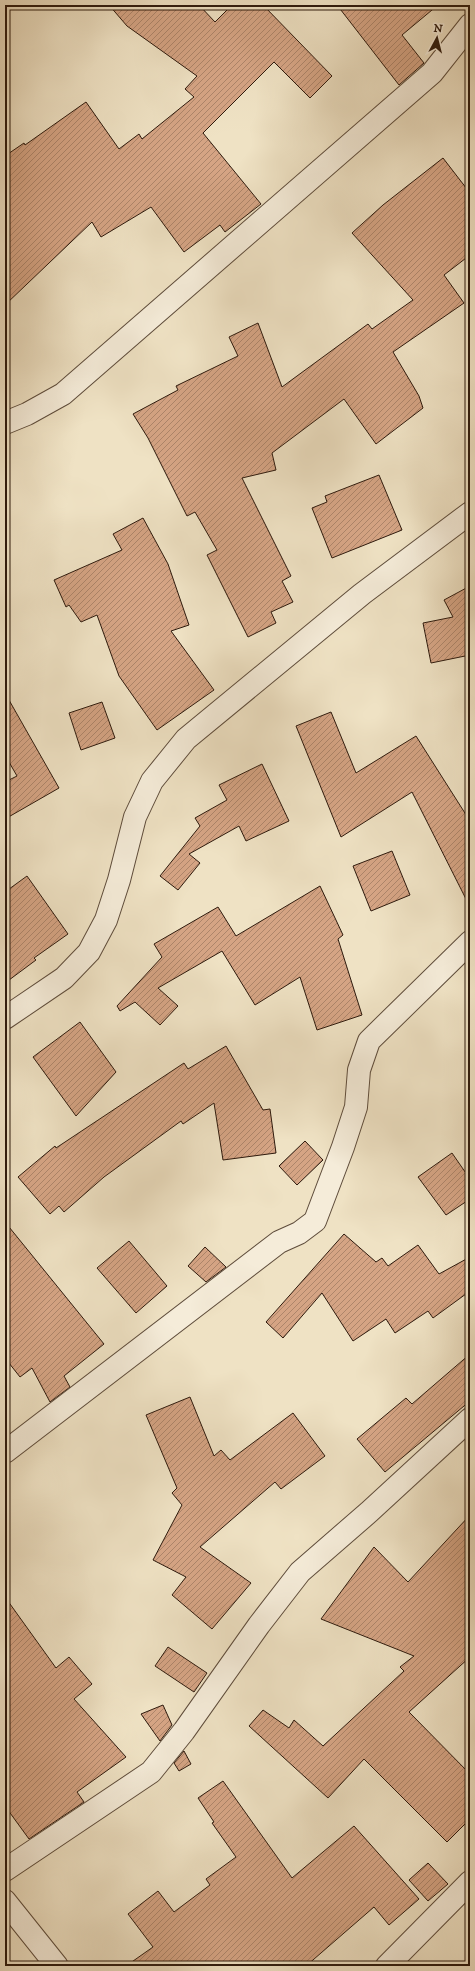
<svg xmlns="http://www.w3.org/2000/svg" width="475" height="1971" font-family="'IM FELL DW Pica',serif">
  <defs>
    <pattern id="building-hatch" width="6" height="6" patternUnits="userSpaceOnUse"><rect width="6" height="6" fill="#d5a484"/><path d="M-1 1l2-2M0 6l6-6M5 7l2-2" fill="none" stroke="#ad856a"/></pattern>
  </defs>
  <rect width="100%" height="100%" fill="#efe2c4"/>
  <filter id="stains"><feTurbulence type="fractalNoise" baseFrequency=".005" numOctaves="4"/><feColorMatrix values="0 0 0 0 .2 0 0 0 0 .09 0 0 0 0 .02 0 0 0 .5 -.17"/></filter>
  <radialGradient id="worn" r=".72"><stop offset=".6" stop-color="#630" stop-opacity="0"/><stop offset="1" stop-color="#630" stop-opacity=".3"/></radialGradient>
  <g fill="url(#building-hatch)" stroke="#2e1a0d">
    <path d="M 109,5 L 199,5 L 215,22 L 232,5 L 263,5 L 332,76 L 310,98 L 274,62 L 203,133 L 261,204 L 225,232 L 220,225 L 184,252 L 151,207 L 101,237 L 92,222 L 5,305 L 5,156 L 24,143 L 25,145 L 86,102 L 119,149 L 139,134 L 142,139 L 194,97 L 185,89 L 197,76 L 127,26 Z"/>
    <path d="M 337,5 L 438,5 L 402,35 L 424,63 L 399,85 Z"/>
    <path d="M 443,158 L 470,193 L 470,255 L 444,275 L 464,303 L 393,352 L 419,396 L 423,408 L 376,444 L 344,399 L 272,453 L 276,470 L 242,478 L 291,576 L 282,581 L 293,602 L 271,612 L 276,623 L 248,637 L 207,555 L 217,550 L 195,512 L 187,516 L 148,438 L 133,414 L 178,390 L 176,386 L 238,356 L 229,337 L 258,323 L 282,387 L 368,324 L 372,329 L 413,300 L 352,233 L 383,205 Z"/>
    <path d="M 379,475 L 402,530 L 332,558 L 312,508 L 327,502 L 325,496 Z"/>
    <path d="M 143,518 L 168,564 L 189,625 L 171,631 L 214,690 L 157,730 L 119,676 L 97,615 L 81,622 L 69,605 L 66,607 L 54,580 L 122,550 L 113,534 Z"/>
    <path d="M 470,586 L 470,655 L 431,663 L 423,623 L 453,617 L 444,600 Z"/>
    <path d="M 5,693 L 59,788 L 5,819 L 5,782 L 17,776 L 5,755 Z"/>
    <path d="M 102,702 L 115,738 L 81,750 L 69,713 Z"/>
    <path d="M 331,712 L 356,773 L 416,736 L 470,821 L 470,907 L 412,792 L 341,837 L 296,726 Z"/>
    <path d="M 262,764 L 289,821 L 246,841 L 239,826 L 189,854 L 200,863 L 178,890 L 160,876 L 200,826 L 195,818 L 227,800 L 219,785 Z"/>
    <path d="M 392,851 L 410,895 L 371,911 L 353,866 Z"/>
    <path d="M 27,876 L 68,934 L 34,958 L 36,960 L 5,983 L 5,892 Z"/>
    <path d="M 320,886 L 343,935 L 338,939 L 362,1015 L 317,1030 L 300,977 L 255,1005 L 222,951 L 158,988 L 178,1006 L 160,1025 L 135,1002 L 120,1011 L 117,1006 L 162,957 L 154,944 L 218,907 L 236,936 Z"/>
    <path d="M 80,1022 L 116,1072 L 76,1116 L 33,1057 Z"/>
    <path d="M 226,1046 L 263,1110 L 270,1109 L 276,1153 L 223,1160 L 214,1103 L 183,1124 L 181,1121 L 104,1177 L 64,1212 L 59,1206 L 50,1214 L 18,1177 L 55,1146 L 56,1148 L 184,1063 L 188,1069 Z"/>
    <path d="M 305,1141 L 323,1160 L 297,1185 L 279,1166 Z"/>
    <path d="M 452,1153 L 470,1179 L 470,1199 L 446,1215 L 418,1177 Z"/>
    <path d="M 5,1222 L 104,1344 L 64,1376 L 70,1387 L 50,1402 L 32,1368 L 20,1377 L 5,1358 Z"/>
    <path d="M 344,1234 L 376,1262 L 382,1258 L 388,1266 L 418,1245 L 439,1274 L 470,1257 L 470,1291 L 433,1318 L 428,1311 L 395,1333 L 386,1319 L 353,1341 L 322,1293 L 283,1338 L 266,1322 Z"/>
    <path d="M 129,1241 L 167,1286 L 136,1313 L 97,1268 Z"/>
    <path d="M 205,1247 L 226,1267 L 206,1282 L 188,1266 Z"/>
    <path d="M 470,1354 L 470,1401 L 385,1472 L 357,1439 L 406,1398 L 412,1404 Z"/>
    <path d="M 190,1397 L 214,1456 L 221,1450 L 230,1460 L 293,1413 L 325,1456 L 281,1489 L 275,1482 L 200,1547 L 251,1583 L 212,1629 L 172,1595 L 186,1577 L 153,1560 L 182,1505 L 172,1493 L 177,1488 L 146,1415 Z"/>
    <path d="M 470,1515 L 470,1657 L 409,1712 L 470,1774 L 470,1819 L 447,1842 L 364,1759 L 328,1798 L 249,1726 L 263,1710 L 289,1728 L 294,1720 L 323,1746 L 404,1671 L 400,1667 L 414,1656 L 321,1619 L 374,1547 L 408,1582 Z"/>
    <path d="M 5,1597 L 56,1668 L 69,1657 L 92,1684 L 74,1699 L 126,1757 L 77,1792 L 84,1802 L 29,1839 L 5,1806 Z"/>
    <path d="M 168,1647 L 207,1673 L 194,1692 L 155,1666 Z"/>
    <path d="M 163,1705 L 172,1725 L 160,1741 L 141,1714 Z"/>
    <path d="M 184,1751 L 191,1764 L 179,1771 L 174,1763 Z"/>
    <path d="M 223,1781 L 292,1878 L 354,1826 L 419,1899 L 389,1925 L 374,1907 L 306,1966 L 126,1966 L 153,1947 L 128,1914 L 158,1891 L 174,1912 L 210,1885 L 206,1879 L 236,1857 L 212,1823 L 214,1822 L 198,1798 Z"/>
    <path d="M 428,1863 L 448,1884 L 428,1901 L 409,1880 Z"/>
  </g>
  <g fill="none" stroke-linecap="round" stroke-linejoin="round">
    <g stroke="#5e4c3b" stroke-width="24">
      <g id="street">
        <path d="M 5,423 L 27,414 L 63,394 L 432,73 L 470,25"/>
        <path d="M 5,1018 L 64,978 L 89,952 L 106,920 L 119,880 L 135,817 L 152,781 L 186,739 L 362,594 L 470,513"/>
        <path d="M 5,1452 L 279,1242 L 299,1233 L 315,1221 L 343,1147 L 356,1107 L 359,1070 L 369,1041 L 470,942"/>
        <path d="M 5,1870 L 151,1772 L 184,1731 L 259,1625 L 300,1572 L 369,1512 L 470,1419"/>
        <path d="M 5,1901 L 57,1966"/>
        <path d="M 387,1966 L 470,1882"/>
      </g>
    </g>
    <use href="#street" stroke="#f5ecd9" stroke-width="22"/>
  </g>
  <rect width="475" height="1971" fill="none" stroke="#efe2c4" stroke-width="20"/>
  <rect x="6" y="6" width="463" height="1959" fill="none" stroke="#2e1a0d" stroke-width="2"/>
  <rect x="10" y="10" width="455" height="1951" fill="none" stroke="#2e1a0d"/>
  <g transform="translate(437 38) rotate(7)" stroke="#f5ecd9" stroke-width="3" paint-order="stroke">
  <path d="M0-3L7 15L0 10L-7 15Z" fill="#2e1a0d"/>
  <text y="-6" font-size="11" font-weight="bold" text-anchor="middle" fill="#2e1a0d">N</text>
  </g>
  <rect width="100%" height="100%" filter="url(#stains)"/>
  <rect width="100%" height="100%" fill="url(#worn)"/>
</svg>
